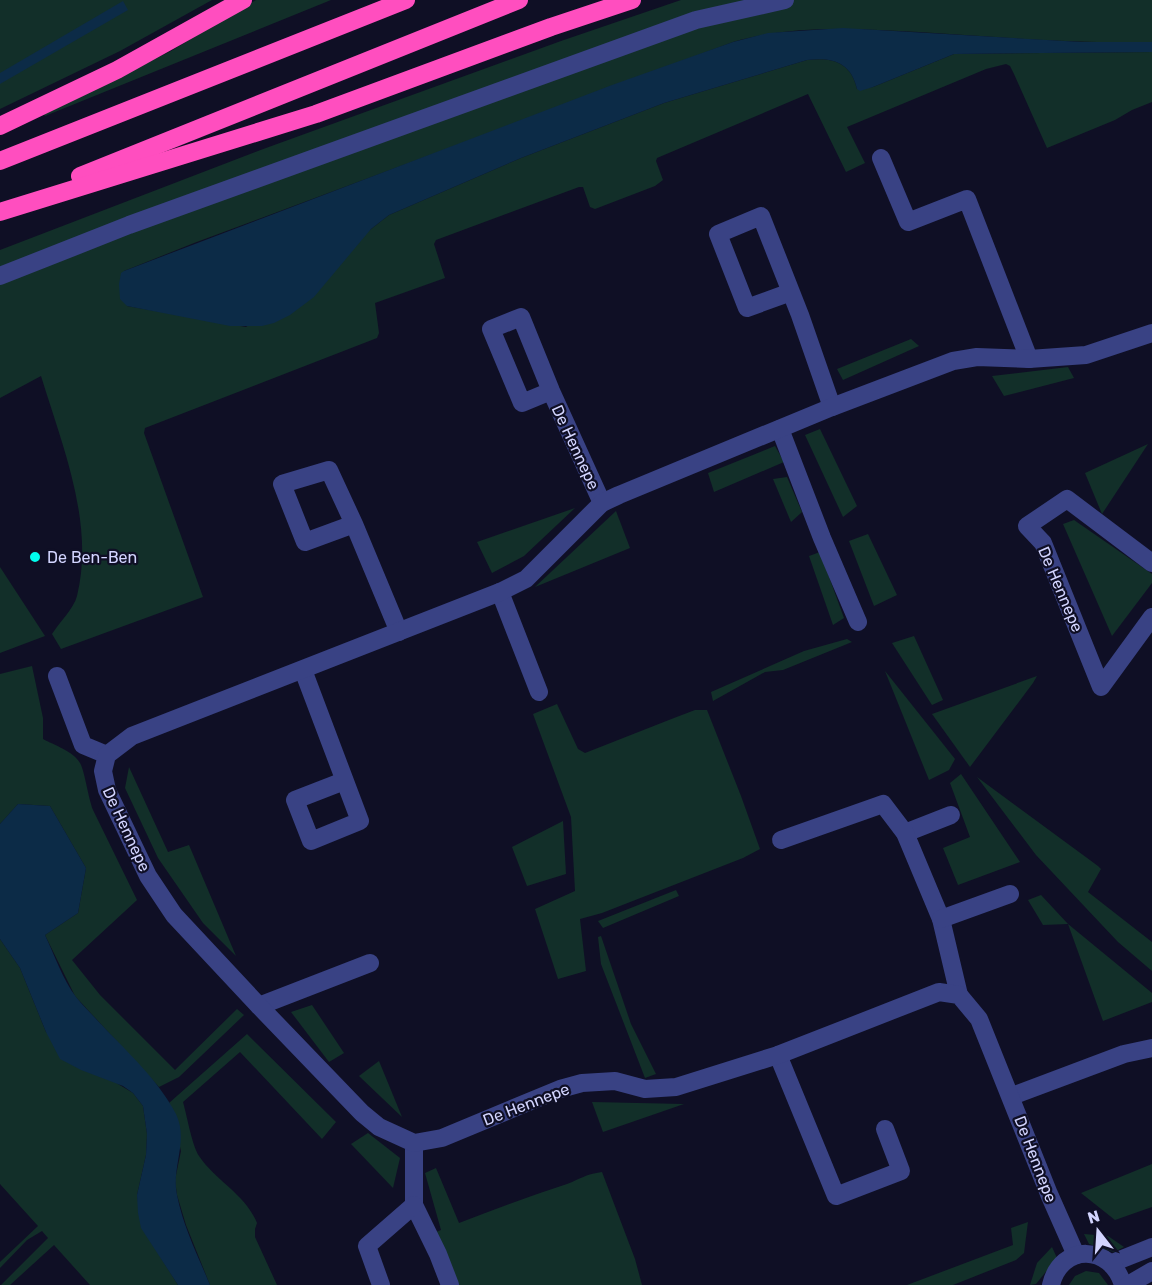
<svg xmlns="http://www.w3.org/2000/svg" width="1152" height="1285" font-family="Rubik,sans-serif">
  <rect width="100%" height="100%" fill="#0f0f25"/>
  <g fill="#122f29">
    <path d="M 0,0 L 212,0 L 120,51 L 0,109 Z"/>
    <path d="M 256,0 L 331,0 L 45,116 L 44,114 L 171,51 Z"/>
    <path d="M 681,0 L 1152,0 L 1152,42 C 1074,44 997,37 919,32 C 857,29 794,24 733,42 L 194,243 L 124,271 L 127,306 L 246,327 L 389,215 L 521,158 L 664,103 L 807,60 C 832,57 851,62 857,89 L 873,87 L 954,54 L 1152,52 L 1152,102 L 1132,110 L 1115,120 L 1047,148 L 1014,74 L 1010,66 L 1006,64 L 986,69 L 847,127 L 865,163 L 846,172 L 808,94 L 657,158 L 656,161 L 663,180 L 655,186 L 595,209 L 590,207 L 583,187 L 579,187 L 436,240 L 434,244 L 445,278 L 375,303 L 379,333 L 377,338 L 145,428 L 144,433 L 203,597 L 61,649 L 52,634 C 59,623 74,608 77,596 C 95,523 62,445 41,376 L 0,398 L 0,250 L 266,148 L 561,41 Z"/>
    <path d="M 911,339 L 919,346 L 843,380 L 837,369 Z"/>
    <path d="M 1068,367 L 1074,378 L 1004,396 L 992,376 Z"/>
    <path d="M 820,429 L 857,506 L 843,517 L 805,435 Z"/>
    <path d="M 1148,444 L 1102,514 L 1085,473 Z"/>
    <path d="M 775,446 L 784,462 L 714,492 L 708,473 Z"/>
    <path d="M 787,477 L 802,512 L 791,522 L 773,479 Z"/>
    <path d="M 575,508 L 524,556 L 492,573 L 477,542 Z"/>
    <path d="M 616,511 L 630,548 L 535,587 Z"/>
    <path d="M 1074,520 L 1152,574 L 1152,583 L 1112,636 L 1063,524 Z"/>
    <path d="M 868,534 L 897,595 L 874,606 L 849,541 Z"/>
    <path d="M 820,552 L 844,618 L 833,625 L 809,556 Z"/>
    <path d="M 0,567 L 45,636 L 0,653 Z"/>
    <path d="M 914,636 L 943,700 L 932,705 L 892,643 Z"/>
    <path d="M 847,639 L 852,642 L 783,670 L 765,672 L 713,701 L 711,692 L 804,651 Z"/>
    <path d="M 32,666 L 43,718 L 43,739 C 54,745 73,751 80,763 C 85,772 88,797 93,810 L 137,900 L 72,960 L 100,995 L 175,1070 L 237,1009 L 244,1015 L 179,1077 L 159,1087 L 75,996 L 45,935 L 78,913 L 86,868 L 50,806 L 18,804 L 0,824 L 0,674 Z"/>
    <path d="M 885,671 L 955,759 L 949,770 L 929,780 Z"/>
    <path d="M 1037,676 L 1033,683 L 970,767 L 932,714 Z"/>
    <path d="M 557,704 L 578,749 L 585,753 L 674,718 L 695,710 L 707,710 L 741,796 L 760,849 L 743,858 L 602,913 L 580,919 L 586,971 L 558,979 L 535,909 L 575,891 L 571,817 L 533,714 Z"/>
    <path d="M 129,767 L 168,852 L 189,845 L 236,956 L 203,923 L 158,858 L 125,788 Z"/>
    <path d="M 961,774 L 1020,862 L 958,885 L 943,848 L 970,837 L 950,783 Z"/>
    <path d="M 977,777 L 1098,866 L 1101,869 L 1088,892 L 1152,942 L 1152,971 L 1118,942 L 1036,855 Z"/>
    <path d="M 563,821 L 566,874 L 527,886 L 512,847 Z"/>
    <path d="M 676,890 L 679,896 L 603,928 L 598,921 Z"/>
    <path d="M 1041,895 L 1068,924 L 1152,993 L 1152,1002 L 1103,1021 L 1068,924 L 1043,925 L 1028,900 Z"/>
    <path d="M 601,936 L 631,1024 L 656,1074 L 645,1078 L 601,964 L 598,937 Z"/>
    <path d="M 0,939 L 20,968 L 46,1032 L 113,1081 L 133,1093 L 143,1106 L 147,1134 L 146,1155 L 137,1195 L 142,1228 L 178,1285 L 90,1285 L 54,1245 L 10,1285 L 1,1285 L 48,1238 L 42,1231 L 27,1240 L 0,1268 L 0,1262 L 38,1226 L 0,1184 Z"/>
    <path d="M 312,1005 L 344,1053 L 329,1062 L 291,1012 Z"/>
    <path d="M 247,1034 L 336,1122 L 322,1139 L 240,1052 L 183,1102 C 187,1116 192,1145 199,1156 C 215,1180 246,1195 257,1223 L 255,1229 L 255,1237 L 277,1285 L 210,1285 L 186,1225 L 177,1195 L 175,1180 L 181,1151 L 169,1103 Z"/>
    <path d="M 379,1061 L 402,1117 L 359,1076 Z"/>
    <path d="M 592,1102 L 684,1104 L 603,1132 Z"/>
    <path d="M 368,1133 L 400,1158 L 393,1188 L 351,1144 Z"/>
    <path d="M 1152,1164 L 1152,1207 L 1115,1220 L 1081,1193 Z"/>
    <path d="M 436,1168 L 459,1223 C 495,1209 530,1196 567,1184 C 580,1179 586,1174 602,1172 L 635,1259 L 642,1285 L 456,1285 L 436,1232 L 441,1230 L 425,1173 Z"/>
    <path d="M 1028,1222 L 1024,1253 L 1016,1260 L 953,1285 L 907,1285 L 1013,1245 L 1011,1228 Z"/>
    <path d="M 1084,1234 L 1108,1236 L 1124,1247 L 1114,1252 L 1089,1244 Z"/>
    <path d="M 1052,1247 L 1057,1258 L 1036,1284 L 1030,1285 L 1037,1263 Z"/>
    <path d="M 1086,1271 L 1099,1273 L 1108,1285 L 1069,1285 L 1075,1276 Z"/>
  </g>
  <g fill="#0c2b47">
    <path d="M 123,1 L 128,10 L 0,84 L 0,73 Z"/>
    <path d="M 843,28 L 1082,42 L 1152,42 L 1152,52 L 954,54 L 873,87 L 860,91 L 857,89 C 851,62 832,57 807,60 L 664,103 L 521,158 L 389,215 L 371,229 L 314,297 L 290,315 L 274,323 L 262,326 L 230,326 L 127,306 L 120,299 L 119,284 L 121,273 L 124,271 L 612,85 L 733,42 L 768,33 Z"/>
    <path d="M 18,804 L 50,806 L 86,868 L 78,913 L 45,935 C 54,954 63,980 76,997 C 82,1005 90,1012 97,1020 C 125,1050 157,1078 176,1114 C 189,1141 171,1168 177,1195 C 183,1226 198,1256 210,1285 L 178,1285 L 141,1228 L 138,1213 L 137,1195 L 146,1155 L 147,1134 L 143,1106 L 133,1093 L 123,1086 L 81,1070 L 60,1059 L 46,1032 L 20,968 L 0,939 L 0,824 Z"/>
  </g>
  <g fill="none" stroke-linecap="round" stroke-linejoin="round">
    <g stroke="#394284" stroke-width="18">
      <path d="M 881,158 L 908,222 L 967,199 L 1029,359"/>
      <path d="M 0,276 L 129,225 L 696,20 L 785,0"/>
      <path d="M 791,292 L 747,308 L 718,234 L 761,216 L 800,315 L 832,407"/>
      <path d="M 551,391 L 522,403 L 491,329 L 521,317 L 551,391 L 602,503"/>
      <path d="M 780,429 L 822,538 L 858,622"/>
      <path d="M 354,524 L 305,542 L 282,484 L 329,470 L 354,524 L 399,632"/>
      <path d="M 1152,563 L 1067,499 L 1027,526 L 1043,543 L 1101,687 L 1152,617"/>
      <path d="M 500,592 L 539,692"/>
      <path d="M 303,670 L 360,821 L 311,841 L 295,800 L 344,781"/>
      <path d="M 57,676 L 83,745 L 107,755"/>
      <path d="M 905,833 L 951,815"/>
      <path d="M 781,840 L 883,804 L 905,833 L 941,919 L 959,995"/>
      <path d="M 941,919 L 1010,894"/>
      <path d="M 259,1006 L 370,963"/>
      <path d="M 778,1055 L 836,1196 L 901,1171 L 885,1129"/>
      <path d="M 1012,1096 L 1124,1054 L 1152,1048"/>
      <path d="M 414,1143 L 414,1205 L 438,1254 L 450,1285"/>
      <path d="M 1076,1255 L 1049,1194 L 979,1019 L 959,995 L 939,992 L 778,1055 L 676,1087 L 645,1089 L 615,1081 L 582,1083 L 560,1089 L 442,1138 L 414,1143 L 379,1127 L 362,1113 L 259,1006 L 174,915 L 148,876 L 107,790 L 103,771 L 107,755 L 132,736 L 500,592 L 526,579 L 602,503 L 619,495 L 832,407 L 953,361 L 977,357 L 1029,359 L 1086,355 L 1152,333"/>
      <path d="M 1112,1263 L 1152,1247"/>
      <path d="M 381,1285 L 367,1246 L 414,1205"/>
      <path d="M 1051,1285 C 1061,1243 1111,1244 1123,1285"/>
      <path d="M 1128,1285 L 1152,1271"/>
    </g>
    <g stroke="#ff4ebf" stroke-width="18">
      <path d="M 0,126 L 117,70 L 243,0"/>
      <path d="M 0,161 L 406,0"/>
      <path d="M 80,176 L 519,0"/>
      <path d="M 0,212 L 316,114 L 551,27 L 632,0"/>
    </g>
  </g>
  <circle fill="#00feef" stroke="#0f0f25" stroke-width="2" cx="35" cy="557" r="6"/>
  <g text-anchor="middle" stroke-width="4.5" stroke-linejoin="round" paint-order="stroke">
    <g font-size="16" fill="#d3d5ff" stroke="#0f0f25">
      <text transform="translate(576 447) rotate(65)" y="6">De Hennepe</text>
      <text transform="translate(1061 589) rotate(67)" y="6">De Hennepe</text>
      <text transform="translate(127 829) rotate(65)" y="6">De Hennepe</text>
      <text transform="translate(526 1104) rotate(-21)" y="6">De Hennepe</text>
      <text transform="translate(1036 1159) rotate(69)" y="6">De Hennepe</text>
    </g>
    <g font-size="16" fill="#d3d5ff" stroke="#0f0f25" text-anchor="start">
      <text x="47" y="563">De Ben-Ben</text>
    </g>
  </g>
  <g transform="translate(1098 1231) rotate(343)" stroke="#0f0f25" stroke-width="4.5" paint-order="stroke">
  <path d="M0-4.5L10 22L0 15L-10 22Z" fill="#d3d5ff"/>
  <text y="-9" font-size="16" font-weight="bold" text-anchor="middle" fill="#d3d5ff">N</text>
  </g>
</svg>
